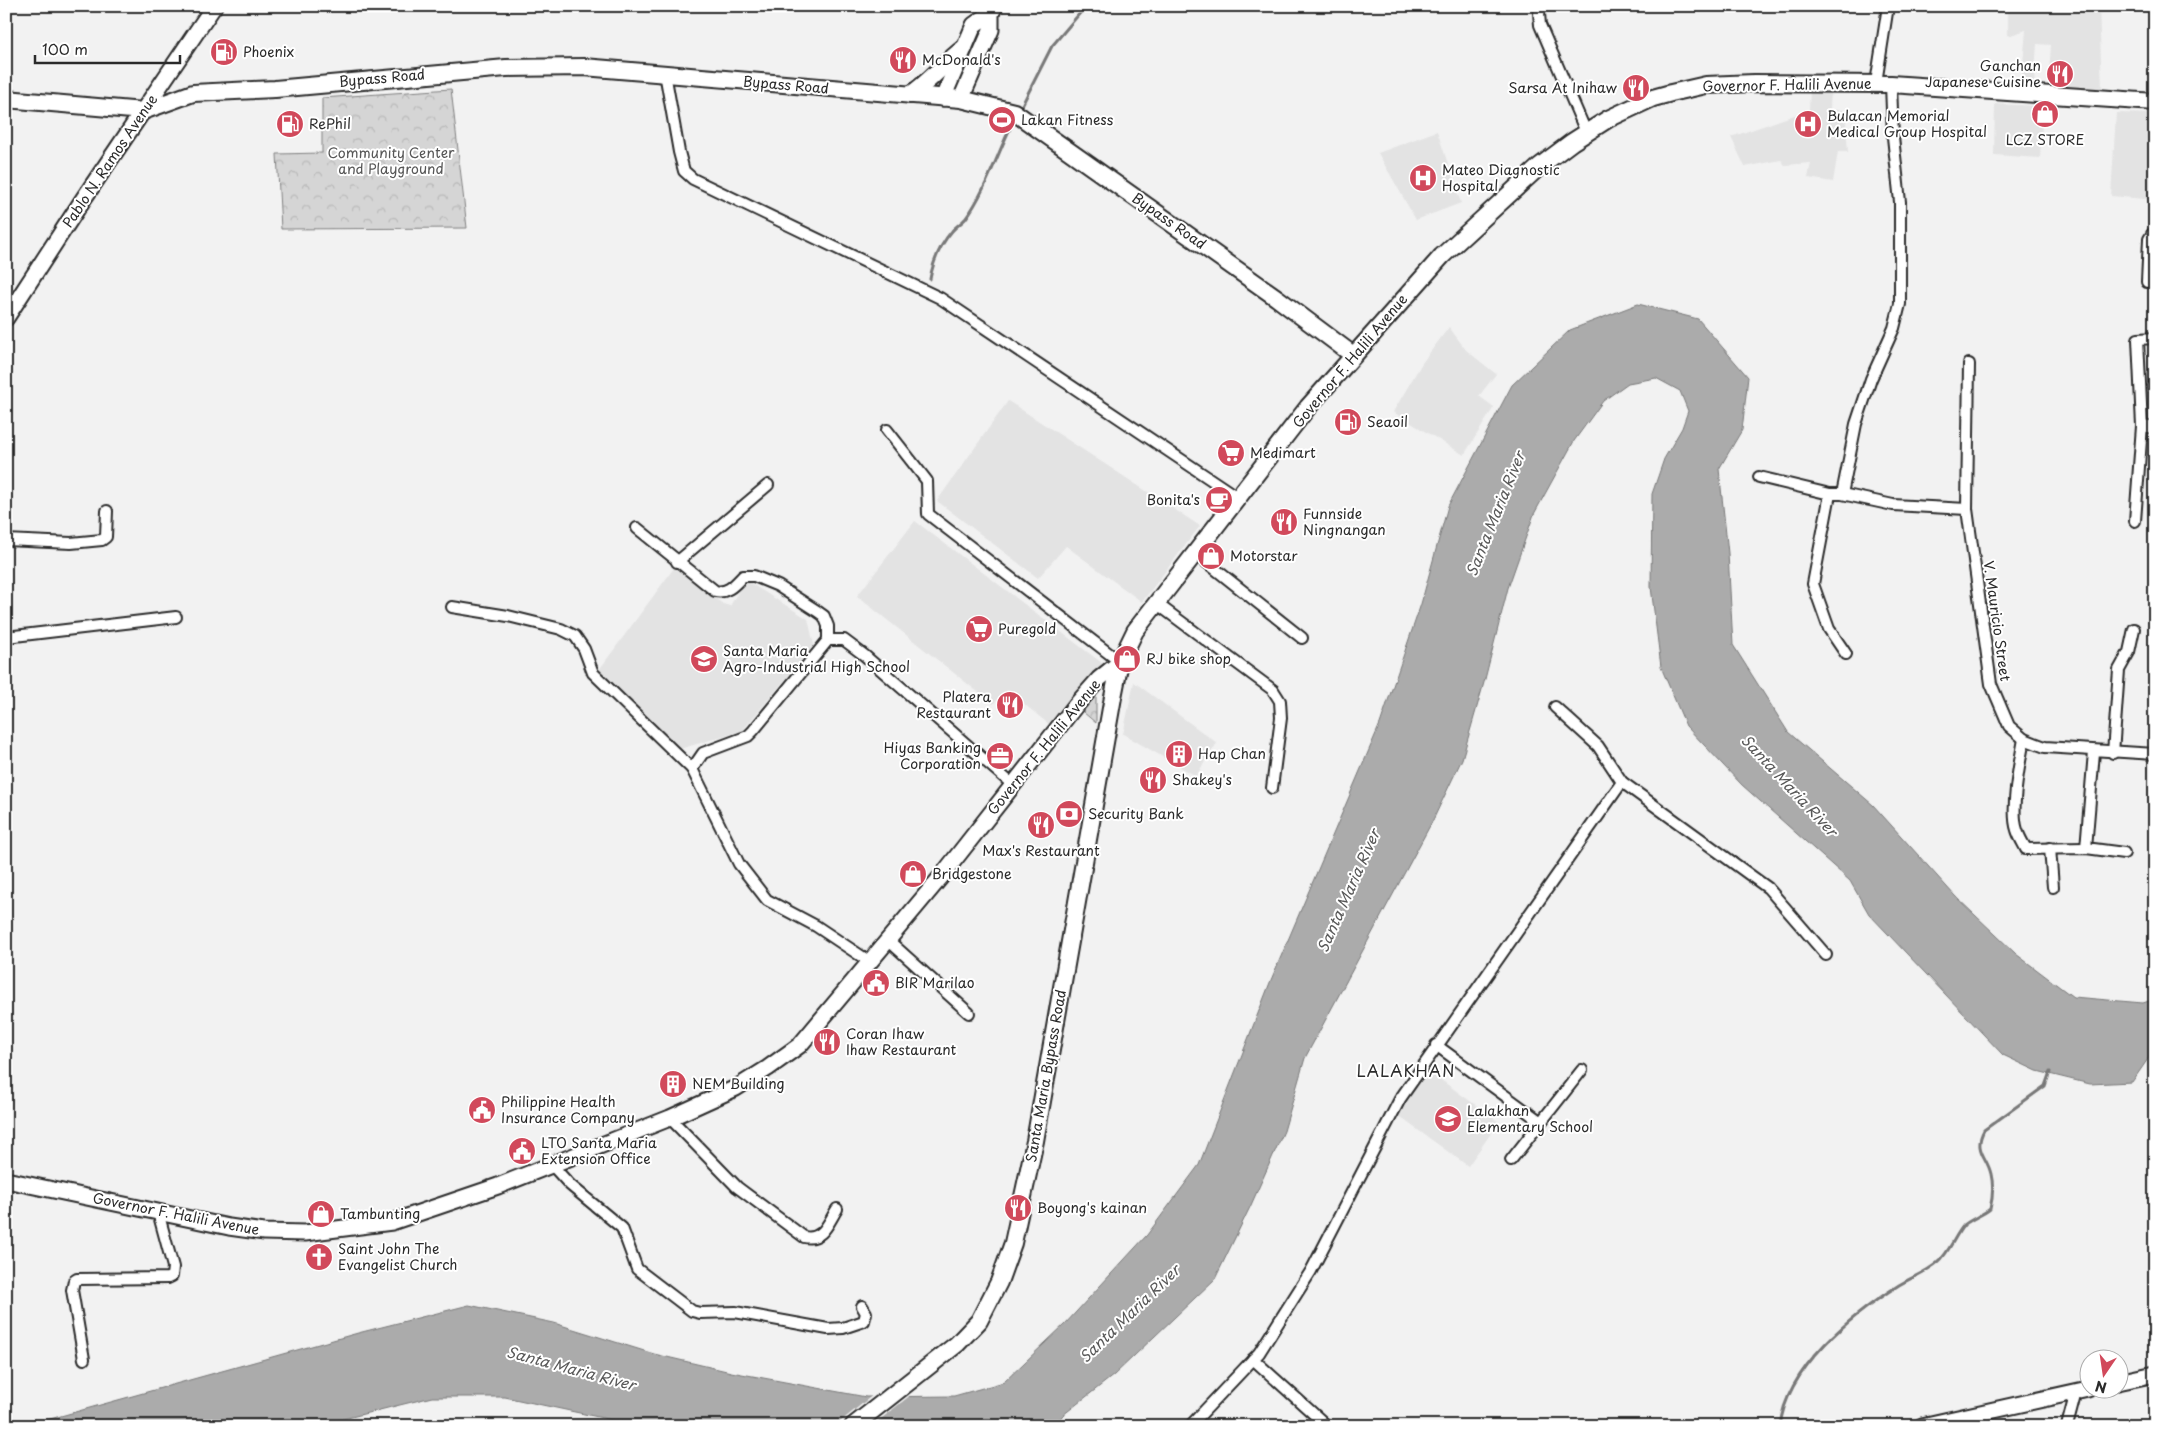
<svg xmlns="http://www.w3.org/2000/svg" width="2161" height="1432" font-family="'Playpen Sans',sans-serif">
  <defs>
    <pattern id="park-crowns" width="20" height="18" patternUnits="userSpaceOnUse" patternTransform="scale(1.25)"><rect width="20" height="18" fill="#d5d5d5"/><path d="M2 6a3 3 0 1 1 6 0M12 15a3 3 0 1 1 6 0" fill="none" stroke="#b7b7b7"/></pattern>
  </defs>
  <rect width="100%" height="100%" fill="#f2f2f2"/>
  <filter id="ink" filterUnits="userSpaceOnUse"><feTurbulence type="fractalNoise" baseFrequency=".02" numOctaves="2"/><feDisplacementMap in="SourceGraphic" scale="10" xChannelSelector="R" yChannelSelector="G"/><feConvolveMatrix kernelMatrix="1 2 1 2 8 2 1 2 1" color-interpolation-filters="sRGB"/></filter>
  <g filter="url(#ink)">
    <g fill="#e3e3e3">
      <path d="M 2008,6 L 2099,6 L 2102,90 L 2048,87 L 2051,45 L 2037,44 L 2034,86 L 2021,86 L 2026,30 L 2008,36 Z"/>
      <path d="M 1810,88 L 1831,88 L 1830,110 L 1845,110 L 1848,152 L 1838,152 L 1833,182 L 1808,178 L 1811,163 L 1785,165 L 1781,160 L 1745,167 L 1731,137 L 1809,110 Z"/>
      <path d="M 1995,104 L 2043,106 L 2040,158 L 1994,155 Z"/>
      <path d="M 2116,113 L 2155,114 L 2155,200 L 2111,196 Z"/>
      <path d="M 1437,131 L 1461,203 L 1416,220 L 1378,153 Z"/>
      <path d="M 1449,327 L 1466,350 L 1496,374 L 1479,396 L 1494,407 L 1464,455 L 1393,412 L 1422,363 Z"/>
      <path d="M 1008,401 L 1200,526 L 1142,602 L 1066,546 L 1038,578 L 937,501 Z"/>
      <path d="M 915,521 L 1102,663 L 1051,726 L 1007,690 L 993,704 L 857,596 Z"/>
      <path d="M 674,568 L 723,604 L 730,606 L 745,580 L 808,619 L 814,645 L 742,731 L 676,750 L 596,674 Z"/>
      <path d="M 1134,682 L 1217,743 L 1196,776 L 1123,734 Z"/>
      <path d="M 1426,1069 L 1499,1122 L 1468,1166 L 1397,1115 Z"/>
    </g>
    <g fill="url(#park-crowns)" stroke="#808080">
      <path d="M 451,89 L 467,228 L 281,229 L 277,154 L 322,153 L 322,98 Z"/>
      <path d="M 1096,695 L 1096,723 L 1083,712 Z"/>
    </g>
    <path fill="#ababab" stroke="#787878" d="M 1638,304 L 1698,319 L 1748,377 L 1742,430 L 1719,469 L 1728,553 L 1733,645 L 1788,732 L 1873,805 L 1955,896 L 2016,954 L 2073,997 L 2143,1003 L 2155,999 L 2155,1054 L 2150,1056 L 2132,1082 L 2090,1084 L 2037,1071 L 2003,1055 L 1869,914 L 1850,881 L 1742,785 L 1686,726 L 1661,667 L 1651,587 L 1652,494 L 1664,459 L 1682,428 L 1688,411 L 1680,391 L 1656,378 L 1628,383 L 1603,401 L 1574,441 L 1534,514 L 1508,588 L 1485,679 L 1462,759 L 1433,820 L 1305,1058 L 1284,1131 L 1251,1205 L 1215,1279 L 1114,1375 L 1063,1415 L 1054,1426 L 640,1426 L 505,1397 L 432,1397 L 315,1426 L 25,1426 L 358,1333 L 469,1305 L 554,1323 L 654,1354 L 731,1372 L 866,1397 L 954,1396 L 1004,1382 L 1065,1324 L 1147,1235 L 1199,1165 L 1271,980 L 1380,724 L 1421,604 L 1448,506 L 1512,385 L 1570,330 Z"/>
    <path fill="#f2f2f2" d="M 874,1394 L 912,1394 L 872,1426 L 835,1426 Z"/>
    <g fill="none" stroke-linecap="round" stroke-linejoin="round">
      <g stroke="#787878" stroke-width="3">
        <path d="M 1019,111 L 1052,46 L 1086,6"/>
        <path d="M 930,279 C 933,262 940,245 952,231 C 956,226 962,223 966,218 C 986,191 999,149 1015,118"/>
        <path d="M 1780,1426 C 1787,1367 1852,1315 1899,1285 C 1912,1277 1927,1272 1938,1262 C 1949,1253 1955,1235 1964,1225 C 1968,1221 1984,1214 1990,1209 C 1993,1197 1994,1187 1991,1174 C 1987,1156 1973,1151 1984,1130 L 2045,1086 L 2050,1072"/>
      </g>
      <g stroke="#2b2b2b" stroke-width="14">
        <g id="street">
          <path d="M 1542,6 L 1539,13 L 1540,25 L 1586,132"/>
          <path d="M 665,73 L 679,152 L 684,171 L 693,179 L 940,298 L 1237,497"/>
          <path d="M 1876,83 L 1888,6"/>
          <path d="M 2147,282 L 2149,239 L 2152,234 L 2155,235"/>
          <path d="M 1969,364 L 1967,509 L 1991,684 L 2009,726 L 2024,739 L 2045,747 L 2155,754"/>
          <path d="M 2142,426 L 2155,428"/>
          <path d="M 887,430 L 927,481 L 928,514 L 1120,662"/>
          <path d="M 1759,477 L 1830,494 L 1842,494 L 1893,505 L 1967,509"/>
          <path d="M 1830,494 L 1813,584 L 1829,629 L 1846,654"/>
          <path d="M 1842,494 L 1856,424 L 1871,379 L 1894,328 L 1900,304 L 1900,202 L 1893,137 L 1891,84"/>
          <path d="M 2135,521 L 2142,426 L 2138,339 L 2155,338"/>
          <path d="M 637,528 L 715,591 C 728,594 735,584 743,576 L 754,576 L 778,586 L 817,611 L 824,616 L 828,626 L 828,640 L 753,731 L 748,736 L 703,753 L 692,769 L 739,864 L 767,900 L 816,926 L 870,962"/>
          <path d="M 6,540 L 71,543 L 102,540 L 106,537 L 107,511"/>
          <path d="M 1195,553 L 1302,638"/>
          <path d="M 677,562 L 768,485"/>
          <path d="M 1156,603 L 1273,690 L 1280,701 L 1281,718 L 1272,788"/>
          <path d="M 452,607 L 508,616 L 561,629 L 575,636 L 584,649 L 593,673 L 692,769"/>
          <path d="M 6,637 L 176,617"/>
          <path d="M 828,640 L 844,640 L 864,655 L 1013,785"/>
          <path d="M 1555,707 L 1598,746 L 1622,782 L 1768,888 L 1826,955"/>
          <path d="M 2024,739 C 2020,761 2010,810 2017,830 C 2019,837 2023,843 2026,849 L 2086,848 L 2124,853"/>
          <path d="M 2113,753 L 2119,670 L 2129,652 L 2134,629"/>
          <path d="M 2050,848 L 2053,887"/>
          <path d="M 2086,848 L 2094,752"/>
          <path d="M 889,941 L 969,1013"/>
          <path d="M 1436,1045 L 1541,1122"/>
          <path d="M 670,1118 L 737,1187 L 804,1237 C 823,1241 828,1223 837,1209"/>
          <path d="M 1511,1160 L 1582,1070"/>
          <path d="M 551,1164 L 570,1185 L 622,1228 L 637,1269 L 692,1311 L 700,1313 L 735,1312 L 828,1329 L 843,1328 L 864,1321 L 866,1313 L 862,1306"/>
          <path d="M 84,1359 L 72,1290 L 74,1281 L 77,1279 L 168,1278 L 172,1276 L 173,1267 L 158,1212"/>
          <path d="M 1253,1359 L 1327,1426"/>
          <path d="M 1190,1426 L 1259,1353 L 1311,1271 L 1400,1099 L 1622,782"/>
          <path d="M 2067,1426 L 2076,1392"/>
        </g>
      </g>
      <g stroke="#2b2b2b" stroke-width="19">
        <g id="secondary">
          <path d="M 943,98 L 974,25 L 991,13 L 995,6"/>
          <path d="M 961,99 L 991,30 L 991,13"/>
          <path d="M 6,318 L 84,198 L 214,6"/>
          <path d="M 6,1180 L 229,1227 L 264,1232 L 305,1233 L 392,1222 L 498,1186 L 670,1118 L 736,1088 L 768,1068 L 800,1045 L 940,878 L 1076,705 L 1099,679 L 1120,662"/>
          <path d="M 2118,1382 L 2155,1374"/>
          <path d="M 1922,1426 L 2088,1389"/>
        </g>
      </g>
      <g stroke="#2b2b2b" stroke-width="20">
        <g id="primary">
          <path d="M 910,95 C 930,82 945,62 964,48"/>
          <path d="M 6,99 L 143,111 L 193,93 L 275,89 L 506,68 L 584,67 L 961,99 L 1014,112 L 1277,298 L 1353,355"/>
          <path d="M 853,1426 L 957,1344 L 979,1321 L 999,1282 L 1013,1243 L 1035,1141 L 1113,697 L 1120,662 L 1135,631 L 1308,407 L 1442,256 L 1540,166 L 1572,142 L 1608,119 L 1653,98 L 1671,93 L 1706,85 L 1754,83 L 1891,84 L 2155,102"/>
        </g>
      </g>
      <use href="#street" stroke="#fff" stroke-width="10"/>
      <use href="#secondary" stroke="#fff" stroke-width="15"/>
      <use href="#primary" stroke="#fff" stroke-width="16"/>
    </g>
  </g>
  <defs>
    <g id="fuel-disc" transform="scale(1.4375)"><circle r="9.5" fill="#d1495b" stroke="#fff"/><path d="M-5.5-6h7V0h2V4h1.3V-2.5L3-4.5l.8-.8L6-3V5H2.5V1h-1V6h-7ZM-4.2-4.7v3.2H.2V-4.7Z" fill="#fff"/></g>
    <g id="restaurant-disc" transform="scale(1.4375)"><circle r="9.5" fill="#d1495b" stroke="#fff"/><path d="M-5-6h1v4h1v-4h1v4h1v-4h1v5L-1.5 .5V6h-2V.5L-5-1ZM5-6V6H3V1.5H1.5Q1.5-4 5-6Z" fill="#fff"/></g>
    <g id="shop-disc" transform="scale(1.4375)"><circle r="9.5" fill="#d1495b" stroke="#fff"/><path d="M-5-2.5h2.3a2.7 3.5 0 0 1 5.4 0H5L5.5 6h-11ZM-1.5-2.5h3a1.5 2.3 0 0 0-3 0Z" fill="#fff"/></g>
    <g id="stadium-disc" transform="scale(1.4375)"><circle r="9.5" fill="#d1495b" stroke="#fff"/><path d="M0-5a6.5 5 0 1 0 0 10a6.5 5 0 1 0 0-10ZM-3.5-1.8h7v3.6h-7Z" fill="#fff"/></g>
    <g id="hospital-disc" transform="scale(1.4375)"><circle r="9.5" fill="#d1495b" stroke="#fff"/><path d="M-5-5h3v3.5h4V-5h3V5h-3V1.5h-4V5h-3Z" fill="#fff"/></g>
    <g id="supermarket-disc" transform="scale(1.4375)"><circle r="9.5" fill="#d1495b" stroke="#fff"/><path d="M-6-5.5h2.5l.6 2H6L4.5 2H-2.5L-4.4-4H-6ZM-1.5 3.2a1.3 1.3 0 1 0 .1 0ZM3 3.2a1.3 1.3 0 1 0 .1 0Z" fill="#fff"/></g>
    <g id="cafe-disc" transform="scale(1.4375)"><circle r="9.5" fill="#d1495b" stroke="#fff"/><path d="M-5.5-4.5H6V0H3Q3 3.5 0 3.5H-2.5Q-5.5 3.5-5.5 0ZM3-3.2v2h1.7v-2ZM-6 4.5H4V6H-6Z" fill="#fff"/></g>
    <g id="school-disc" transform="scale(1.4375)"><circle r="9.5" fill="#d1495b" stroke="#fff"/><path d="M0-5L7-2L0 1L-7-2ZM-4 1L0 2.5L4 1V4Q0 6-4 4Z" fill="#fff"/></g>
    <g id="building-disc" transform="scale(1.4375)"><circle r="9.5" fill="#d1495b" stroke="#fff"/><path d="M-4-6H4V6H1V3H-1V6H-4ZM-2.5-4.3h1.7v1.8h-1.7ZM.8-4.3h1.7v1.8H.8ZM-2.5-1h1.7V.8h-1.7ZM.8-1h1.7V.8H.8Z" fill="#fff"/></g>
    <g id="office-disc" transform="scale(1.4375)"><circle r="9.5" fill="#d1495b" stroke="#fff"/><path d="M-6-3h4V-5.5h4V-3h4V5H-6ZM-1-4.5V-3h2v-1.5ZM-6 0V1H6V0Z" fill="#fff"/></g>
    <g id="bank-disc" transform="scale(1.4375)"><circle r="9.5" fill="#d1495b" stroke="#fff"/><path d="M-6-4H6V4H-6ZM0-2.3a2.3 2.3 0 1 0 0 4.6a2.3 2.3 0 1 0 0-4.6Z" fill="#fff"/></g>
    <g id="civic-disc" transform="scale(1.4375)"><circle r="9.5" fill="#d1495b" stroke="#fff"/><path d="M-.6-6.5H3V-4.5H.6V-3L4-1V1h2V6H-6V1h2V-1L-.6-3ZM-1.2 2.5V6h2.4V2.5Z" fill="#fff"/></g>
    <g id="church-disc" transform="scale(1.4375)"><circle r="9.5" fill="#d1495b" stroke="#fff"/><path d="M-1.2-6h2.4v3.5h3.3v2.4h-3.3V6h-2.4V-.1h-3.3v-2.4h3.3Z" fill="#fff"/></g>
  </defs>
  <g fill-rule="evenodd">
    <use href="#fuel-disc" x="224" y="52"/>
    <use href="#restaurant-disc" x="903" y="60"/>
    <use href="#restaurant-disc" x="2060" y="74"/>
    <use href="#restaurant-disc" x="1636" y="88"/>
    <use href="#shop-disc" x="2045" y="114"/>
    <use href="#stadium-disc" x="1002" y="120"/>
    <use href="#fuel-disc" x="290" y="124"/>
    <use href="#hospital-disc" x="1808" y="124"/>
    <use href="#hospital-disc" x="1423" y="178"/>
    <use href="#fuel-disc" x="1348" y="422"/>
    <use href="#supermarket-disc" x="1231" y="453"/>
    <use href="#cafe-disc" x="1219" y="500"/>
    <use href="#restaurant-disc" x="1284" y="522"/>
    <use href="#shop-disc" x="1211" y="556"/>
    <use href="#supermarket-disc" x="979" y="629"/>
    <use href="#school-disc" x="704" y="659"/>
    <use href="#shop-disc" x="1127" y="659"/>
    <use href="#restaurant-disc" x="1010" y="705"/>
    <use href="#building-disc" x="1179" y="754"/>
    <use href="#office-disc" x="1000" y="756"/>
    <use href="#restaurant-disc" x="1153" y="780"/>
    <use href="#bank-disc" x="1069" y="814"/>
    <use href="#restaurant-disc" x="1041" y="825"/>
    <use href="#shop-disc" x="913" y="874"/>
    <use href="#civic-disc" x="876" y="983"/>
    <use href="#restaurant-disc" x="827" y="1042"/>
    <use href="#building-disc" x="673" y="1084"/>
    <use href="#civic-disc" x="482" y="1110"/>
    <use href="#school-disc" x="1448" y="1119"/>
    <use href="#civic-disc" x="522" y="1151"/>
    <use href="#restaurant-disc" x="1018" y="1208"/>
    <use href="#shop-disc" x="321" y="1214"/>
    <use href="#church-disc" x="319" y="1257"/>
  </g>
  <g text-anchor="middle" stroke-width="4" stroke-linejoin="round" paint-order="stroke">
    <g font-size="14" fill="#2b2b2b" stroke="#fff" text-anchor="start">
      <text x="243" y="57">Phoenix</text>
      <text x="922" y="65">McDonald's</text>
      <text x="2041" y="71" text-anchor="end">Ganchan<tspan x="2041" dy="16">Japanese Cuisine</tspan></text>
      <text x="1617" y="93" text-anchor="end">Sarsa At Inihaw</text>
      <text x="1827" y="121">Bulacan Memorial<tspan x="1827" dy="16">Medical Group Hospital</tspan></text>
      <text x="1021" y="125">Lakan Fitness</text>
      <text x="309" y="129">RePhil</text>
      <text x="2045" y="145" text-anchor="middle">LCZ STORE</text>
      <text x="1442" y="175">Mateo Diagnostic<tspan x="1442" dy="16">Hospital</tspan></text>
      <text x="1367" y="427">Seaoil</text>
      <text x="1250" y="458">Medimart</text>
      <text x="1200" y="505" text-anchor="end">Bonita's</text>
      <text x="1303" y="519">Funnside<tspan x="1303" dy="16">Ningnangan</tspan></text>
      <text x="1230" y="561">Motorstar</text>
      <text x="998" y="634">Puregold</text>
      <text x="723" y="656">Santa Maria<tspan x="723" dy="16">Agro-Industrial High School</tspan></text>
      <text x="1146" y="664">RJ bike shop</text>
      <text x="991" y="702" text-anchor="end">Platera<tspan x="991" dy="16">Restaurant</tspan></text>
      <text x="981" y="753" text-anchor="end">Hiyas Banking<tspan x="981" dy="16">Corporation</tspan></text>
      <text x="1198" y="759">Hap Chan</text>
      <text x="1172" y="785">Shakey's</text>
      <text x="1088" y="819">Security Bank</text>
      <text x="1041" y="856" text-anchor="middle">Max's Restaurant</text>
      <text x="932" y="879">Bridgestone</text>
      <text x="895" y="988">BIR Marilao</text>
      <text x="846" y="1039">Coran Ihaw<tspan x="846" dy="16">Ihaw Restaurant</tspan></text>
      <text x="692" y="1089">NEM Building</text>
      <text x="501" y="1107">Philippine Health<tspan x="501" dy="16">Insurance Company</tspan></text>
      <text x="1467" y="1116">Lalakhan<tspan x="1467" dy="16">Elementary School</tspan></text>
      <text x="541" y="1148">LTO Santa Maria<tspan x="541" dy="16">Extension Office</tspan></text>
      <text x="1037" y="1213">Boyong's kainan</text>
      <text x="340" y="1219">Tambunting</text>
      <text x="338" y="1254">Saint John The<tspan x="338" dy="16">Evangelist Church</tspan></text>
    </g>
    <g font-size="14" fill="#2b2b2b" stroke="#fff">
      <text transform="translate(382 78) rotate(-5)" y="5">Bypass Road</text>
      <text transform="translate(786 85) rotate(5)" y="5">Bypass Road</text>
      <text transform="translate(1787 85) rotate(-1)" y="5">Governor F. Halili Avenue</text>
      <text transform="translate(110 161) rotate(-56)" y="5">Pablo N. Ramos Avenue</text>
      <text transform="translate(1169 221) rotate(35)" y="5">Bypass Road</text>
      <text transform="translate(1350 361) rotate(-50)" y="5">Governor F. Halili Avenue</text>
      <text transform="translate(1997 621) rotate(82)" y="5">V. Mauricio Street</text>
      <text transform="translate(1044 747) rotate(-51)" y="5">Governor F. Halili Avenue</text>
      <text transform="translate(1046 1076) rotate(-80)" y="5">Santa Maria Bypass Road</text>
      <text transform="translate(176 1214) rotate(11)" y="5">Governor F. Halili Avenue</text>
    </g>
    <g font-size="14" fill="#565656" stroke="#fff">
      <text x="391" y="158">Community Center<tspan x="391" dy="16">and Playground</tspan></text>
    </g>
    <g font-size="15" font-style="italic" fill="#585858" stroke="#fff">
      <text transform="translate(1496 514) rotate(-68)" y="5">Santa Maria River</text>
      <text transform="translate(1789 786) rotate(47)" y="5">Santa Maria River</text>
      <text transform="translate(1349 891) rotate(-66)" y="5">Santa Maria River</text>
      <text transform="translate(1130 1314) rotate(-44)" y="5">Santa Maria River</text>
      <text transform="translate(571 1369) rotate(15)" y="5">Santa Maria River</text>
    </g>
    <g font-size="16" letter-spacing="1" fill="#2b2b2b" stroke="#fff">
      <text x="1406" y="1077">LALAKHAN</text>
    </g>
  </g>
  <rect width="2161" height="1432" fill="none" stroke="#fff" stroke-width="25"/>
  <rect x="12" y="12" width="2136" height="1407" fill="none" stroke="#2b2b2b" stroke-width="2" filter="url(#ink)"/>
  <g transform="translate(2104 1374) rotate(193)"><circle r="24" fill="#ffffff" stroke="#aaaaaa"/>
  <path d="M0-4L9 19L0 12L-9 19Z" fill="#d1495b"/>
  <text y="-8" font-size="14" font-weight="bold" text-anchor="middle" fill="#2b2b2b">N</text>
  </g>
  <path d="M35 55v8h145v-8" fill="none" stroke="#2b2b2b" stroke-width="2.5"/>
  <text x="42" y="55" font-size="15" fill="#2b2b2b" stroke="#ffffff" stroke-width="4" paint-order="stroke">100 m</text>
</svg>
